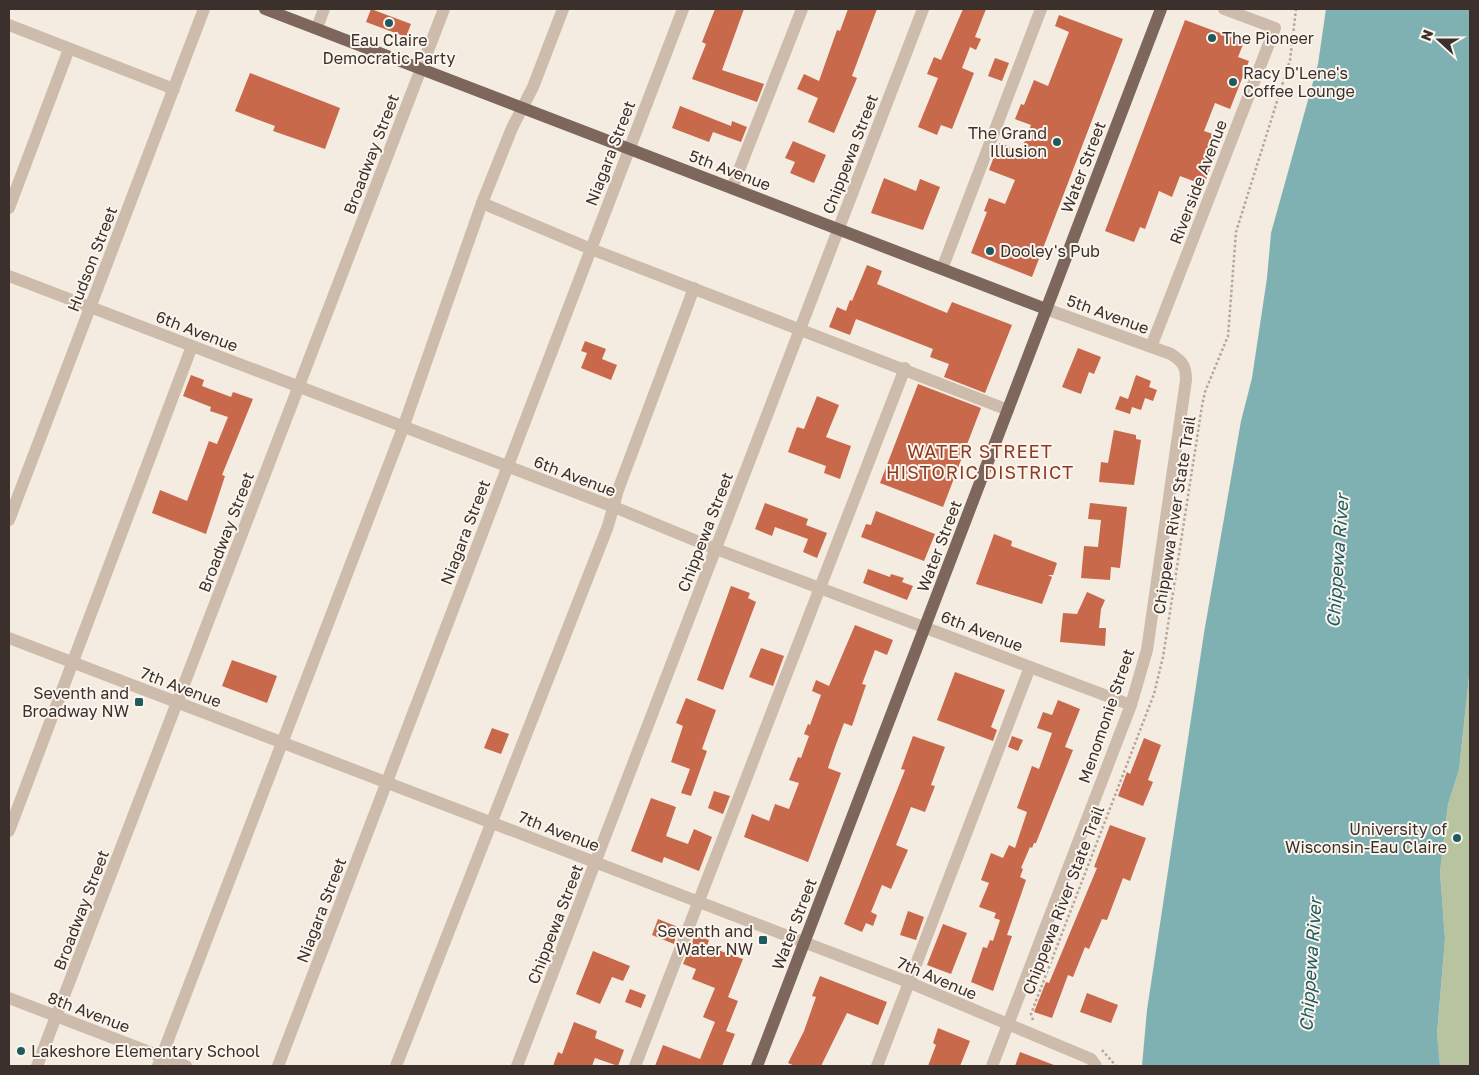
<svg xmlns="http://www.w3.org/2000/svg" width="1479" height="1075" font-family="'Golos Text',sans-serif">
  <rect width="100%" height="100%" fill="#f4ebe1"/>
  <path fill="#b8c4a0" d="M 1470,668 L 1470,1066 L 1440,1066 L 1437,1035 L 1445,939 L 1440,872 L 1448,804 L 1459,770 Z"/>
  <path fill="#7fb0b2" d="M 1326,9 L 1470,9 L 1470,668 L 1459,770 L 1448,804 L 1440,872 L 1445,939 L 1437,1034 L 1440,1066 L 1142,1066 L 1147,1010 L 1204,633 L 1241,421 L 1252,378 L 1267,278 L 1271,233 L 1318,64 Z"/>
  <g fill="#c8694b">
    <path d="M 371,9 L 411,24 L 406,37 L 366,22 Z"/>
    <path d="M 715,9 L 744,9 L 722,70 L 764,84 L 757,102 L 692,79 L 706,44 L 702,42 Z"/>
    <path d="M 848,9 L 877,9 L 852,76 L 857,78 L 834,133 L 808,122 L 818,98 L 797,89 L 804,74 L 819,81 L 837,30 L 840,31 Z"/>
    <path d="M 963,9 L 986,9 L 975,37 L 981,39 L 976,50 L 970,47 L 962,68 L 974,73 L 952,129 L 941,125 L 937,135 L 918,127 L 938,78 L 927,74 L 934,57 L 941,60 Z"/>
    <path d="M 1059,15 L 1123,39 L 1032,277 L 971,253 L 987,212 L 984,211 L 989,198 L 1005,204 L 1015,180 L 989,170 L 999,143 L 1021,151 L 1031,125 L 1015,119 L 1021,104 L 1024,105 L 1034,80 L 1048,86 L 1069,32 L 1055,26 Z"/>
    <path d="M 1185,20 L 1244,42 L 1238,57 L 1249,61 L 1230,109 L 1215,103 L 1204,131 L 1213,134 L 1208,149 L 1216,152 L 1204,185 L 1180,176 L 1172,197 L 1159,191 L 1145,229 L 1140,227 L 1134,242 L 1105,231 Z"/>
    <path d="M 995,58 L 1009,63 L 1002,81 L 988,76 Z"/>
    <path d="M 250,73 L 340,108 L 325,149 L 273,131 L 275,126 L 235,111 Z"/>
    <path d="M 680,106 L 731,126 L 732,121 L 747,127 L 741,142 L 713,132 L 709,142 L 672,128 Z"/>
    <path d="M 793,141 L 826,155 L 814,183 L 790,173 L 795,162 L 785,158 Z"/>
    <path d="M 884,178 L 916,191 L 920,179 L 940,187 L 923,230 L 871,213 Z"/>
    <path d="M 867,265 L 882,271 L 877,284 L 947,313 L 952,302 L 1012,325 L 985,393 L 944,377 L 949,364 L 930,357 L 933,349 L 856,319 L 850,335 L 829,327 L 837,307 L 846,311 L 850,300 L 852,301 Z"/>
    <path d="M 585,341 L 606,349 L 602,359 L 617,365 L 611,380 L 581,368 L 587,353 L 581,351 Z"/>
    <path d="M 1078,348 L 1101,357 L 1094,374 L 1089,372 L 1081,394 L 1062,387 Z"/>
    <path d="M 191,375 L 204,380 L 202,386 L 231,397 L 233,392 L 253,399 L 222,475 L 225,476 L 206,534 L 152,513 L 160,490 L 187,501 L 209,441 L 217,444 L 228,417 L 210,411 L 211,407 L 183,396 Z"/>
    <path d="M 1136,375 L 1151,381 L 1149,387 L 1157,390 L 1153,401 L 1145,398 L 1141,410 L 1132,407 L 1130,414 L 1115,409 L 1120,396 L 1128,399 Z"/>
    <path d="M 918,384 L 981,408 L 943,507 L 880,483 Z"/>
    <path d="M 817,396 L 839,405 L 826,437 L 851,446 L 840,479 L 824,473 L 826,466 L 788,452 L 797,427 L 804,429 Z"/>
    <path d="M 1114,430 L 1136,435 L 1136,439 L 1141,440 L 1134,485 L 1099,482 L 1101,462 L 1108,463 Z"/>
    <path d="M 765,503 L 808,519 L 806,525 L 827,533 L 817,558 L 803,552 L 808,539 L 775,527 L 772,536 L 755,529 Z"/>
    <path d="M 1090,503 L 1127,507 L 1120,568 L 1111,567 L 1110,580 L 1081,578 L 1084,546 L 1098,547 L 1101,520 L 1088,519 Z"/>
    <path d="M 876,511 L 935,534 L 924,561 L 861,537 L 866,524 L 871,525 Z"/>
    <path d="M 994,534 L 1012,541 L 1011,546 L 1057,563 L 1053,575 L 1048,575 L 1052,577 L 1042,604 L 976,584 Z"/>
    <path d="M 868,569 L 890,577 L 891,574 L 904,578 L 902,582 L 913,586 L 907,600 L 863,583 Z"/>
    <path d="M 731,586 L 750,593 L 748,598 L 756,602 L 723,690 L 697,680 Z"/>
    <path d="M 1087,592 L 1105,600 L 1101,609 L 1099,628 L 1106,628 L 1105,646 L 1060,642 L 1063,613 L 1077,614 Z"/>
    <path d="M 855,625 L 893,640 L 887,655 L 875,650 L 862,684 L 866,685 L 852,726 L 844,723 L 834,750 L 828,768 L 841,773 L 808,862 L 744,837 L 752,814 L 769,821 L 775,804 L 789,809 L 799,783 L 789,780 L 798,757 L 801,758 L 809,736 L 804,734 L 808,724 L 810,725 L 821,695 L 812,691 L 816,680 L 829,686 Z"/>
    <path d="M 761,648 L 784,656 L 773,686 L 749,677 Z"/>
    <path d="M 232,660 L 277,676 L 267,703 L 222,686 Z"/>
    <path d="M 955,672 L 1005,690 L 991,727 L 997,730 L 993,741 L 937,720 Z"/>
    <path d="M 686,698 L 716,710 L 702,749 L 707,751 L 691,796 L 681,793 L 690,769 L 671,762 L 683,726 L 676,723 Z"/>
    <path d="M 1058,700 L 1080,709 L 1065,747 L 1073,750 L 1036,843 L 1034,843 L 1032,848 L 1030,847 L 1021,868 L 1023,869 L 1020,877 L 1026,880 L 1007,935 L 1012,936 L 993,991 L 971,982 L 983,947 L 987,948 L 990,940 L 993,941 L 1000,920 L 994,918 L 996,913 L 979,907 L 989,883 L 981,880 L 991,853 L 1003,858 L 1009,845 L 1015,848 L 1027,812 L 1017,808 L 1032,766 L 1039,769 L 1052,733 L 1037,728 L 1043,712 L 1052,715 Z"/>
    <path d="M 492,728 L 509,734 L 501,754 L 484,748 Z"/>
    <path d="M 913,736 L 945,747 L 931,785 L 935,786 L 925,812 L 911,807 L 896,845 L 908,850 L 891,889 L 882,885 L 871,912 L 877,915 L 873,926 L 866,923 L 862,932 L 844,924 L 905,770 L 901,769 Z"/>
    <path d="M 1012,736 L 1023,740 L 1018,751 L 1008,747 Z"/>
    <path d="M 1144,738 L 1161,745 L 1148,780 L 1153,782 L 1143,806 L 1118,796 L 1127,772 L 1130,774 Z"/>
    <path d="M 714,791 L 730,796 L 723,814 L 708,808 Z"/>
    <path d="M 651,798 L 676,807 L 666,836 L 688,844 L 694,829 L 712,837 L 699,871 L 664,857 L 662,863 L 631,851 Z"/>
    <path d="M 1110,825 L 1146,838 L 1130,881 L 1123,878 L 1107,920 L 1102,919 L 1089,949 L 1085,947 L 1073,977 L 1068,975 L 1052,1018 L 1034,1012 L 1046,982 L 1049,983 L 1097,868 L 1094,867 Z"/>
    <path d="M 908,911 L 924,917 L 916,940 L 900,935 Z"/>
    <path d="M 658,919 L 678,927 L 674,944 L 652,935 Z"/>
    <path d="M 943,924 L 967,933 L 951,974 L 927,965 Z"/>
    <path d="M 695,935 L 709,940 L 707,946 L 743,959 L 728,997 L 738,1001 L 726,1031 L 735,1034 L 722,1066 L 655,1066 L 663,1045 L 700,1059 L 715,1022 L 703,1017 L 715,988 L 692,979 L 696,969 L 683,964 Z"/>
    <path d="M 593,951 L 630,966 L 623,981 L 612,977 L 600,1004 L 576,994 Z"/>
    <path d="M 820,976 L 887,1002 L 878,1025 L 847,1013 L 821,1066 L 795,1066 L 788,1063 L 804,1031 L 816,997 L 812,996 Z"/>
    <path d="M 630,989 L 646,995 L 641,1008 L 625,1002 Z"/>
    <path d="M 1087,993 L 1118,1005 L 1111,1023 L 1080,1012 Z"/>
    <path d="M 574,1022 L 597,1031 L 595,1038 L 624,1050 L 618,1066 L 595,1058 L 592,1066 L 553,1066 L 558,1052 L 562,1054 Z"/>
    <path d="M 938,1028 L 970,1041 L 960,1066 L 928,1066 L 936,1045 L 933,1043 Z"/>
    <path d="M 1020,1052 L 1054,1065 L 1054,1066 L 1015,1066 Z"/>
  </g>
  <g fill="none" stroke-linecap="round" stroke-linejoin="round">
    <g stroke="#b9a596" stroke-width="2.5" stroke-dasharray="2.5 2.5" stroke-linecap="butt">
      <path d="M 1033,1020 L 1031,1014 L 1154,694 L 1163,657 L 1202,406 L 1205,392 L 1228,336 L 1236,232 L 1290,60 L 1296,9"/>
      <path d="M 1102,1050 L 1116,1066"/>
    </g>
    <g stroke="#cdbbac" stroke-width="12">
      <path d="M 9,25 L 174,89"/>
      <path d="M 317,28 L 324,9"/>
      <path d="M 732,188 L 802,9"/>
      <path d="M 482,203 L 512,128 L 533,87 L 563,9"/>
      <path d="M 9,208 L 69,49"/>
      <path d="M 942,269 L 1041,9"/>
      <path d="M 9,276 L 614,507 L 716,549 L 1131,705"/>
      <path d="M 1151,347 L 1275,28 L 1224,9"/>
      <path d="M 9,520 L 204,9"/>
      <path d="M 9,638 L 908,982 L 1091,1059 L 1096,1066"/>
      <path d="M 9,831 L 192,346"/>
      <path d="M 9,998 L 186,1066"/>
      <path d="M 37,1066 L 444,9"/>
      <path d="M 158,1066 L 403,428 L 482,203 L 591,249 L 1008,410"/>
      <path d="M 278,1066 L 683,9"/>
      <path d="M 396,1066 L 608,526 L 618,490 L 694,288"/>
      <path d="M 517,1066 L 923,9"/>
      <path d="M 635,1066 L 905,368"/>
      <path d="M 877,1066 L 1030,667"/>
      <path d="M 992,1066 L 1131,705 L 1147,650 L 1186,380 C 1186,366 1183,362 1171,354 L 1046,309"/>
    </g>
    <g stroke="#7d675c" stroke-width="12">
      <path d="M 265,9 L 1046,309"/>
      <path d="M 757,1066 L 1161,9"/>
    </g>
  </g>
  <g fill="#1f5a5e" stroke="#fbf5ee" stroke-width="2">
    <circle cx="389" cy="23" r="5"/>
    <circle cx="1212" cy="38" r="5"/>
    <circle cx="1233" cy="82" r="5"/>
    <circle cx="1057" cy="142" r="5"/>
    <circle cx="990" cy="251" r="5"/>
    <rect x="134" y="697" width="10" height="10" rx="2.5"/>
    <circle cx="1457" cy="838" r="5"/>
    <rect x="758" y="935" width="10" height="10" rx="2.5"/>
    <circle cx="21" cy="1051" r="5"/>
  </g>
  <g text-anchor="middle" stroke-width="4" stroke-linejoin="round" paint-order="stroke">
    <g font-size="16" fill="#3b302b" stroke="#fbf5ee" text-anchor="start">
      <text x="1222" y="44">The Pioneer</text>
      <text x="389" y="46" text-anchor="middle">Eau Claire<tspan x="389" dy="18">Democratic Party</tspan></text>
      <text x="1243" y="79">Racy D'Lene's<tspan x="1243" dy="18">Coffee Lounge</tspan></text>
      <text x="1047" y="139" text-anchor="end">The Grand<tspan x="1047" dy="18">Illusion</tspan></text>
      <text x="1000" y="257">Dooley's Pub</text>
      <text x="129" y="699" text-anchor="end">Seventh and<tspan x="129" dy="18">Broadway NW</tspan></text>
      <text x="1447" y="835" text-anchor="end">University of<tspan x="1447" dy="18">Wisconsin-Eau Claire</tspan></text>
      <text x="753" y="937" text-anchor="end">Seventh and<tspan x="753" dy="18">Water NW</tspan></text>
      <text x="31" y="1057">Lakeshore Elementary School</text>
    </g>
    <g font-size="16" fill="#3b302b" stroke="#fbf5ee">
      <text transform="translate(610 153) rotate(-69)" y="6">Niagara Street</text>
      <text transform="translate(371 154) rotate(-69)" y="6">Broadway Street</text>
      <text transform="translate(850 154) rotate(-69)" y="6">Chippewa Street</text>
      <text transform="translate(1083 167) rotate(-69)" y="6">Water Street</text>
      <text transform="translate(730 170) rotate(21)" y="6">5th Avenue</text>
      <text transform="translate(1198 182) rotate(-69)" y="6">Riverside Avenue</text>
      <text transform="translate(92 259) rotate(-69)" y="6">Hudson Street</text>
      <text transform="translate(1108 314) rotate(20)" y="6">5th Avenue</text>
      <text transform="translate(197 331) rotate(21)" y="6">6th Avenue</text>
      <text transform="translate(575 476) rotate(21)" y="6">6th Avenue</text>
      <text transform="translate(1174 515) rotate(-81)" y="6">Chippewa River State Trail</text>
      <text transform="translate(226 532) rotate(-69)" y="6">Broadway Street</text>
      <text transform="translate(465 532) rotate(-69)" y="6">Niagara Street</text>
      <text transform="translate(705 532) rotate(-69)" y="6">Chippewa Street</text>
      <text transform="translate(939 546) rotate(-69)" y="6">Water Street</text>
      <text transform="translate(982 631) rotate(21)" y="6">6th Avenue</text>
      <text transform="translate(181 687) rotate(21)" y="6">7th Avenue</text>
      <text transform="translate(1106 716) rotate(-71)" y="6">Menomonie Street</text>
      <text transform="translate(559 831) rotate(21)" y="6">7th Avenue</text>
      <text transform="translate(1063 900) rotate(-69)" y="6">Chippewa River State Trail</text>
      <text transform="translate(81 910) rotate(-69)" y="6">Broadway Street</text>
      <text transform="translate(321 910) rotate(-69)" y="6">Niagara Street</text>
      <text transform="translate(555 924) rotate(-69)" y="6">Chippewa Street</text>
      <text transform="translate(794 924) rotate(-69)" y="6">Water Street</text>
      <text transform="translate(937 978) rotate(23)" y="6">7th Avenue</text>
      <text transform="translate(89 1012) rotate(21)" y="6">8th Avenue</text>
    </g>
    <g font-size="18" letter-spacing="1" fill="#8c3b22" stroke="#fbf5ee">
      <text x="980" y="458">WATER STREET<tspan x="980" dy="21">HISTORIC DISTRICT</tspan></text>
    </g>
    <g font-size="18" font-style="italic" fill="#1f5a5e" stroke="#fbf5ee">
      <text transform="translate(1338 561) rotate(-86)" y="6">Chippewa River</text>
      <text transform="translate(1311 965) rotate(-86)" y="6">Chippewa River</text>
    </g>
  </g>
  <rect width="1479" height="1075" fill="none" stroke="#3b302b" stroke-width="20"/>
  <g transform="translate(1439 40) rotate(291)" stroke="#fbf5ee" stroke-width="4" paint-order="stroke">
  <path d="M0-4L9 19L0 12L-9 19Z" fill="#3b302b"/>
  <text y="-8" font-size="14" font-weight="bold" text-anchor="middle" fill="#3b302b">N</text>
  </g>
</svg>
